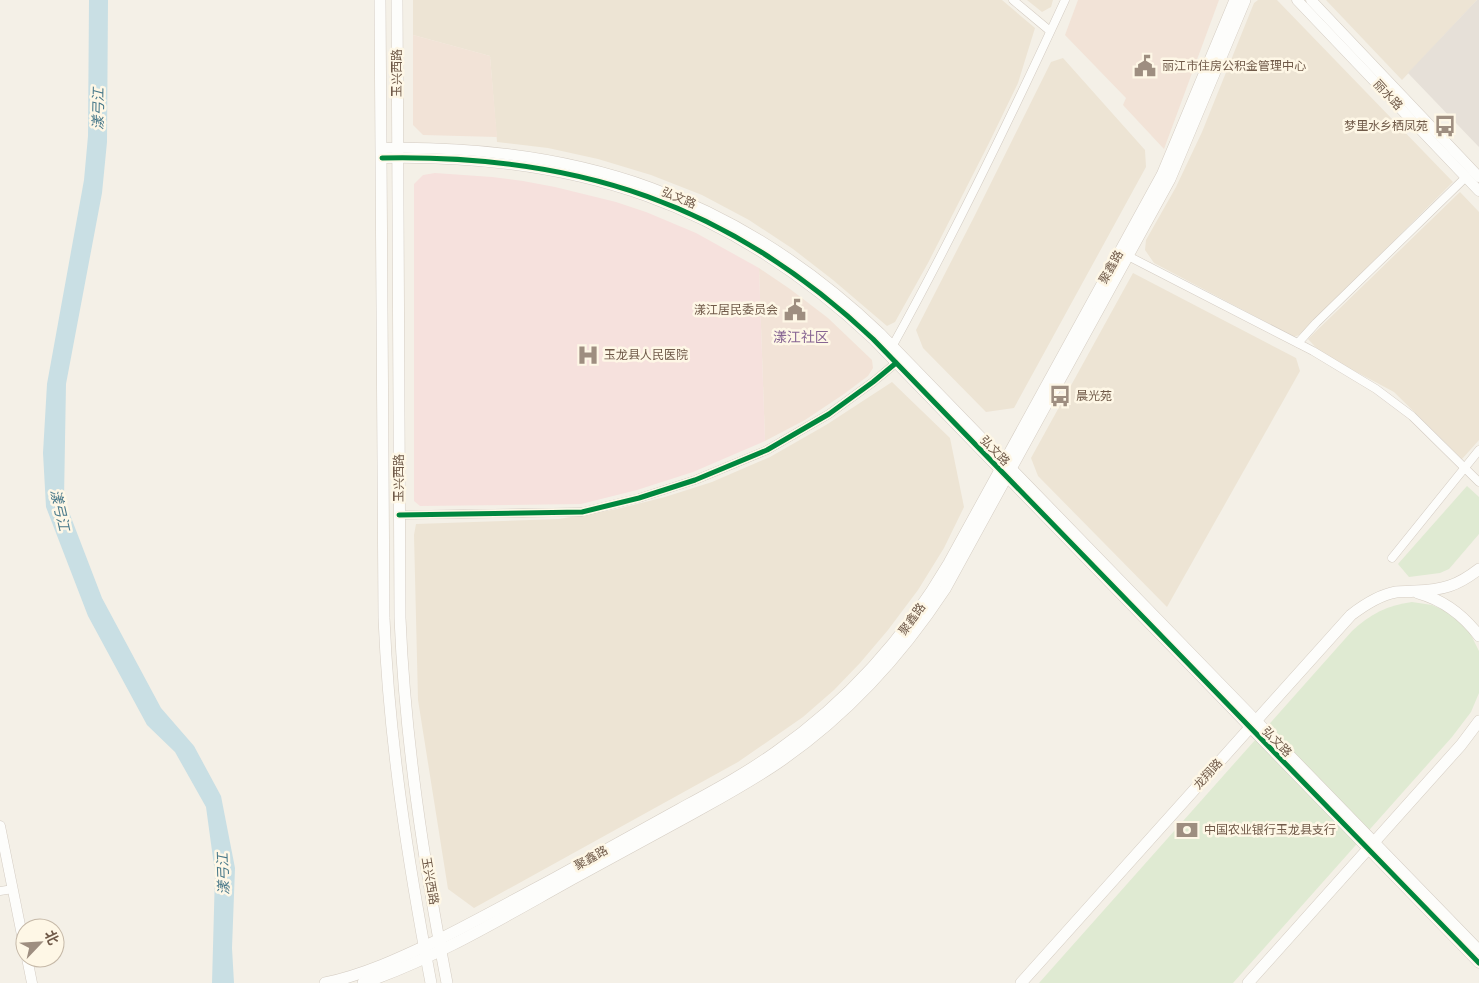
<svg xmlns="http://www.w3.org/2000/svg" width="1479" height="983" font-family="'Archivo Narrow','Noto Sans SC',sans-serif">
  <rect width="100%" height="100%" fill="#f4f0e7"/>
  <g fill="#ede4d4">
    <path d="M 413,0 L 1002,0 L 1035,28 L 1018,83 L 989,143 L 928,263 L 895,322 L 887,326 L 833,280 L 793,249 L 749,220 L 702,195 L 651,175 L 598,159 L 548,148 L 497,142 L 490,56 L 413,35 Z"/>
    <path d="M 1027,0 L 1053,0 L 1051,7 L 1042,12 Z"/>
    <path d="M 1258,0 L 1277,0 L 1453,182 L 1299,335 L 1294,337 L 1154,263 L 1145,250 L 1146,240 L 1176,187 L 1202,132 L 1254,3 Z"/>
    <path d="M 1326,0 L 1477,0 L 1402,80 Z"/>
    <path d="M 1063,58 L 1145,150 L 1146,167 L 1014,408 L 986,412 L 923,348 L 916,330 L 974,217 L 1051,62 Z"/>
    <path d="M 1460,192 L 1479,212 L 1479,440 L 1462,459 L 1394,392 L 1321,353 L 1308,339 Z"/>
    <path d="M 1133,273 L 1296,358 L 1300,371 L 1167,607 L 1038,476 L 1031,458 Z"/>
    <path d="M 892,382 L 950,438 L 964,507 L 944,548 L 918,590 L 888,630 L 860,663 L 834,690 L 803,717 L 738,762 L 474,908 L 448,889 L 418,700 L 414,535 L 416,524 L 559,519 L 617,509 L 665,497 L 712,482 L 770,457 L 826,425 Z"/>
  </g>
  <g fill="#f2e3d7">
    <path d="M 1078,0 L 1219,0 L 1164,149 L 1123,105 L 1126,98 L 1065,35 Z"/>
    <path d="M 413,35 L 490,56 L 497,137 L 423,135 L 413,125 Z"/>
    <path d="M 759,268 L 790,289 L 828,318 L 872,360 L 873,368 L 868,376 L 844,394 L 805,420 L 765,441 Z"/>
  </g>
  <path fill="#e6e0d8" d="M 1477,0 L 1479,0 L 1479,147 L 1408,73 Z"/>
  <path fill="#f6e1dd" d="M 435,173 L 492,177 L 523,181 L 555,187 L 616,202 L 646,212 L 696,233 L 759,268 L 765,441 L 693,472 L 637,490 L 581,504 L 420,506 L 414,501 L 414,184 L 423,175 Z"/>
  <g fill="#dfead2">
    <path d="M 1467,486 L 1479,497 L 1479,534 L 1449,569 L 1440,573 L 1409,577 L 1398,564 Z"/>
    <path d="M 1412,602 L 1432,605 L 1450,613 L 1470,633 L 1479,651 L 1479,693 L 1471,712 L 1452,737 L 1233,983 L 1039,983 L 1352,631 C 1370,614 1388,605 1412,602 Z"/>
  </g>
  <path fill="#c9dfe4" d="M 89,0 L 108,0 L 107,142 L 102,193 L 66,384 L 64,499 L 102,598 L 161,708 L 194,746 L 221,796 L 235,868 L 232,948 L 234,983 L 212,983 L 215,873 L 206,807 L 175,752 L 147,725 L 88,616 L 46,507 L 43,453 L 47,384 L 84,180 L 88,136 Z"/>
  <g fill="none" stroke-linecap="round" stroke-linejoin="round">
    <g stroke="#d3cbc2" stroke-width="9">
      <g id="minor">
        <path d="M 1013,0 L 1050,31"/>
        <path d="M 1128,256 L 1313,351 L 1376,389 L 1412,416 L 1479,482"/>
        <path d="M 1298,343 L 1316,323 L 1466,177"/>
        <path d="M 893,345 C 955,233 1011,117 1065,0"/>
        <path d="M 399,515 L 582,512 L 639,498 L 695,480 L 767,450 L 829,414 L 873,382 L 896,363"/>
        <path d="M 1392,558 L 1479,450"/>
        <path d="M 0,891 L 13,889"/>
      </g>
    </g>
    <g stroke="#d3cbc2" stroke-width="11">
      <g id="tertiary">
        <path d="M 1297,0 L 1479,191"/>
        <path d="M 1311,0 L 1479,177"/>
        <path d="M 382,148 C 579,144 736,196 880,333 L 1479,950"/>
        <path d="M 382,158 C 577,154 730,204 873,339 L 1479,963"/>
        <path d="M 0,826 L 25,950"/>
        <path d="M 27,958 L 32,983"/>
      </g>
    </g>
    <g stroke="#d5cdc3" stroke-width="12">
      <g id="secondary">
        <path d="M 380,0 L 384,618 C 389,741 408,862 431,983"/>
        <path d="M 397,0 L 400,618 C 405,741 424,863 447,983"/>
        <path d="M 1418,593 C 1443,600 1464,616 1479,636"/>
        <path d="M 325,983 C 364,975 400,958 436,941 C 476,921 516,899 555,878 C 597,855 638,832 680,809 C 713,791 745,774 776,752 C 847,702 905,638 949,563 L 1162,175 L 1235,0"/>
        <path d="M 363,983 C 437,958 507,915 576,877 C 613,857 651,836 688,816 C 720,798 752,781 782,760 C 848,714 901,656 945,589 L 1170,179 L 1245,0"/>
        <path d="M 1021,983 L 1351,615 C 1364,605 1379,595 1396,592 C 1402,591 1409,592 1415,591 C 1443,590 1457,586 1479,569"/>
        <path d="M 1248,983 L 1461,745 L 1479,721"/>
      </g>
    </g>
    <use href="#minor" stroke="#fdfdfb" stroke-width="8"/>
    <use href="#tertiary" stroke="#fdfdfb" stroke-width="10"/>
    <use href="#secondary" stroke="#fdfdfb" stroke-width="11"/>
    <g stroke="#fef7e6" stroke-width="8">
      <g id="cycleway">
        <path d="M 382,158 C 577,154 730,204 873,339 L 1479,963"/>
        <path d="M 399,515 L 582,512 L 639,498 L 695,480 L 767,450 L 829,414 L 873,382 L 896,363"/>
      </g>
    </g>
    <use href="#cycleway" stroke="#00873e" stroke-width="5"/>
  </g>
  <defs>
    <g id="civic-bare" transform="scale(1.725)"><path d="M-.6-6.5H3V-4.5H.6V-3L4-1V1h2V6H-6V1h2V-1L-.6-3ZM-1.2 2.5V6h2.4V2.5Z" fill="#9e8e80" stroke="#fef7e6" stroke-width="2.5" paint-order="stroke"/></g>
    <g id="bus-bare" transform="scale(1.725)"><path d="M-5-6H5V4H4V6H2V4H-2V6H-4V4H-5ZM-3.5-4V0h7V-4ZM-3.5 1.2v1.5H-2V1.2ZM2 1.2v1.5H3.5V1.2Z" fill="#9e8e80" stroke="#fef7e6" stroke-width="2.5" paint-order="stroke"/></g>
    <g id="hospital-bare" transform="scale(1.725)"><path d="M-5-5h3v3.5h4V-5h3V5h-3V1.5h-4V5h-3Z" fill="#9e8e80" stroke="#fef7e6" stroke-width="2.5" paint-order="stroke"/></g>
    <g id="bank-bare" transform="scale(1.725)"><path d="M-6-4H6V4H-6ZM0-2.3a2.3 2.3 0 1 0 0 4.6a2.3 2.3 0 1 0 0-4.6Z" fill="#9e8e80" stroke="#fef7e6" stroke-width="2.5" paint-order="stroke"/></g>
  </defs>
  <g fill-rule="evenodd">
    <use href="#civic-bare" x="1145" y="66"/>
    <use href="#bus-bare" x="1445" y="126"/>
    <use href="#civic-bare" x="795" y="310"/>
    <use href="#hospital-bare" x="588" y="355"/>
    <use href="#bus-bare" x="1060" y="396"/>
    <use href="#bank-bare" x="1187" y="830"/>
  </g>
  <g text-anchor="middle" stroke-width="5" stroke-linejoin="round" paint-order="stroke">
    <g font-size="12" fill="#705a49" stroke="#fef7e6" text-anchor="start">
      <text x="1162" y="70">丽江市住房公积金管理中心</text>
      <text x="1428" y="130" text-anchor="end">梦里水乡栖凤苑</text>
      <text x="778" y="314" text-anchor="end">漾江居民委员会</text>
      <text x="604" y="359">玉龙县人民医院</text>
      <text x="1076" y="400">晨光苑</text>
      <text x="1204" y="834">中国农业银行玉龙县支行</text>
    </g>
    <g font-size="12" fill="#705a49" stroke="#fef7e6">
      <text transform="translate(397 73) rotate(-90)" y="4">玉兴西路</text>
      <text transform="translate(1388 95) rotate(47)" y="4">丽水路</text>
      <text transform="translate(679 198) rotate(23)" y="4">弘文路</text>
      <text transform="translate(1111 267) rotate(-61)" y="4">聚鑫路</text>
      <text transform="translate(995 451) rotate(46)" y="4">弘文路</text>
      <text transform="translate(399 478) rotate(-90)" y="4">玉兴西路</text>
      <text transform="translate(912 619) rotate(-54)" y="4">聚鑫路</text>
      <text transform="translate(1277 742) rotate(46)" y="4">弘文路</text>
      <text transform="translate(1208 774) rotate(-48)" y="4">龙翔路</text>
      <text transform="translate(591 858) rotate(-29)" y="4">聚鑫路</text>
      <text transform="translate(430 881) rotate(80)" y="4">玉兴西路</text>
    </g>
    <g font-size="14" font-style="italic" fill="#487889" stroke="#fef7e6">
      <text transform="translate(98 109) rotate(-89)" y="5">漾弓江</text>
      <text transform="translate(60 510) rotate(77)" y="5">漾弓江</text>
      <text transform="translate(223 874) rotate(-92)" y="5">漾弓江</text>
    </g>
    <g font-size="14" fill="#876593" stroke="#fef7e6">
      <text x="801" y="342">漾江社区</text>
    </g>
  </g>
  <g transform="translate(40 943) rotate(65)"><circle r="24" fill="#fef7e6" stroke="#c5b8a7"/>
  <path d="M0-4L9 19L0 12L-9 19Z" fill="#9e8e80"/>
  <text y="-8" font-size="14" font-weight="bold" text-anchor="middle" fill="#705a49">北</text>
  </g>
</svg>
